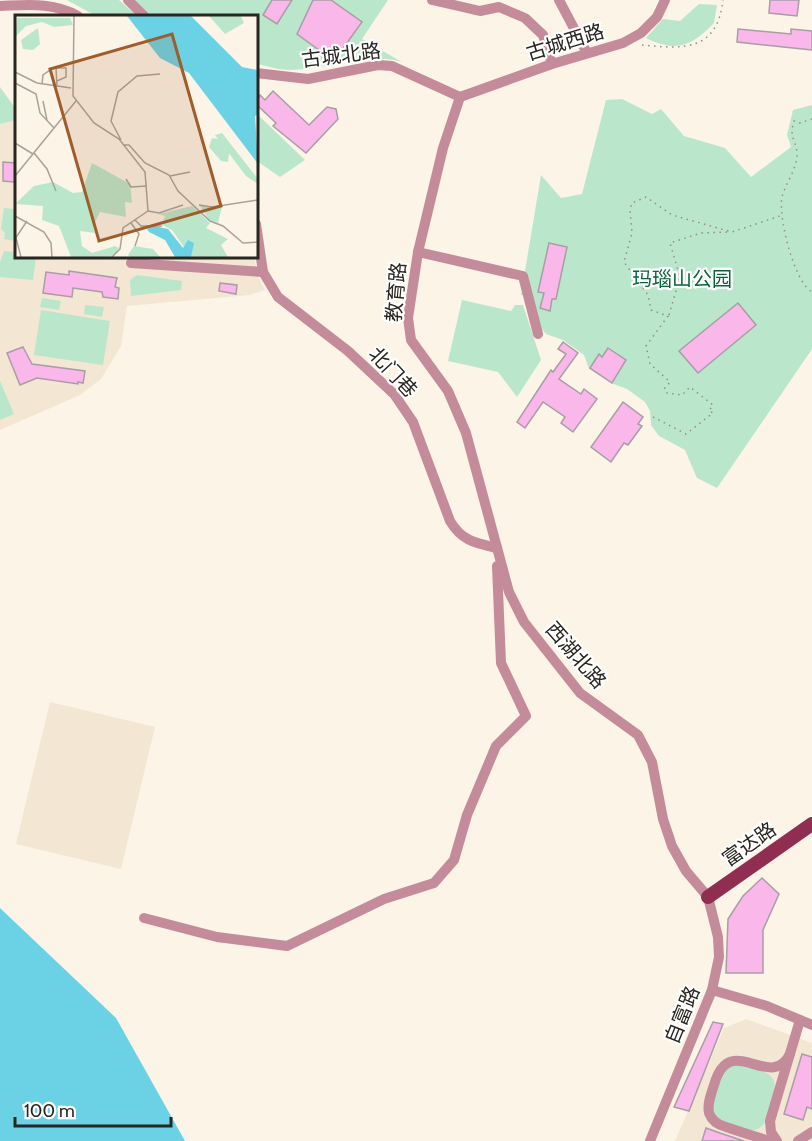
<svg xmlns="http://www.w3.org/2000/svg" width="812" height="1141" font-family="Cabin,'Noto Sans SC',sans-serif">
  <rect width="100%" height="100%" fill="#fcf4e7"/>
  <g fill="#f3e6d3">
    <path d="M 16,120 L 16,256 L 254,257 L 258,276 L 265,290 L 249,295 L 127,306 L 121,346 L 101,379 L 80,395 L 0,430 L 0,124 Z"/>
    <path d="M 50,702 L 155,727 L 121,869 L 16,844 Z"/>
    <path d="M 746,1019 L 812,1043 L 812,1141 L 675,1141 L 724,1028 Z"/>
  </g>
  <g fill="#bae7cb">
    <path d="M 67,0 L 119,0 L 137,16 L 96,16 Z"/>
    <path d="M 135,0 L 388,0 L 362,39 L 402,62 C 364,51 328,70 289,70 C 279,70 267,66 257,64 L 256,16 L 150,16 Z"/>
    <path d="M 699,4 L 717,5 L 714,23 C 692,46 676,53 646,38 L 663,19 L 680,21 Z"/>
    <path d="M 0,87 L 16,109 L 16,120 L 0,124 Z"/>
    <path d="M 622,99 L 652,114 L 661,109 L 684,136 L 725,148 L 751,177 L 791,147 L 787,135 L 793,110 L 812,105 L 812,349 L 717,488 L 697,478 L 685,450 L 659,436 L 651,425 L 650,411 L 645,402 L 627,389 L 611,383 L 589,369 L 584,355 L 563,340 L 546,334 L 539,326 L 532,298 L 521,295 L 541,175 L 561,198 L 582,194 L 606,100 Z"/>
    <path d="M 256,114 L 257,114 L 305,160 L 280,177 L 257,161 Z"/>
    <path d="M 4,208 L 14,209 L 16,241 L 4,239 L 5,233 L 1,229 Z"/>
    <path d="M 4,251 L 16,252 L 16,256 L 36,257 L 33,280 L 0,277 L 0,262 Z"/>
    <path d="M 137,275 L 182,281 L 181,290 L 131,296 L 130,280 Z"/>
    <path d="M 42,298 L 61,301 L 59,310 L 40,307 Z"/>
    <path d="M 462,300 L 511,311 L 515,305 L 523,305 L 541,360 L 517,397 L 498,372 L 448,361 Z"/>
    <path d="M 85,305 L 104,307 L 102,317 L 84,314 Z"/>
    <path d="M 41,310 L 110,321 L 103,365 L 34,355 Z"/>
    <path d="M 0,381 L 14,414 L 0,420 Z"/>
    <path d="M 731,1064 C 748,1068 780,1068 774,1092 C 772,1102 770,1119 762,1126 C 755,1132 748,1130 740,1128 C 732,1126 721,1125 716,1117 C 703,1102 721,1075 731,1064 Z"/>
  </g>
  <path fill="#6bd2e6" d="M 0,908 L 116,1018 L 185,1141 L 0,1141 Z"/>
  <g fill="#f9b7ea" stroke="#a99da6" stroke-width="1.5">
    <path d="M 272,0 L 292,0 L 277,24 L 263,15 Z"/>
    <path d="M 313,0 L 331,0 L 362,22 L 334,61 L 297,34 Z"/>
    <path d="M 770,0 L 799,0 L 797,16 L 769,13 Z"/>
    <path d="M 738,29 L 791,34 L 791,29 L 812,31 L 812,50 L 737,42 Z"/>
    <path d="M 273,91 L 309,125 L 327,107 L 336,109 L 338,119 L 306,153 L 273,126 L 276,123 L 256,104 L 260,95 L 265,100 Z"/>
    <path d="M 3,162 L 16,163 L 16,180 L 14,182 L 3,181 Z"/>
    <path d="M 549,243 L 567,247 L 556,299 L 552,299 L 550,311 L 540,308 L 544,293 L 538,292 Z"/>
    <path d="M 69,271 L 117,278 L 115,287 L 119,288 L 118,299 L 103,297 L 102,292 L 73,288 L 72,297 L 43,293 L 46,272 L 69,275 Z"/>
    <path d="M 220,283 L 237,285 L 236,294 L 219,291 Z"/>
    <path d="M 738,303 L 756,325 L 698,373 L 679,351 Z"/>
    <path d="M 563,342 L 578,353 L 559,379 L 581,394 L 584,389 L 597,399 L 573,432 L 561,423 L 565,417 L 543,402 L 525,428 L 517,422 L 551,370 L 553,372 L 566,354 L 558,349 Z"/>
    <path d="M 23,347 L 32,364 L 85,371 L 83,383 L 78,382 L 78,384 L 37,378 L 20,385 L 7,353 Z"/>
    <path d="M 608,348 L 626,360 L 612,383 L 590,368 L 599,354 L 602,357 Z"/>
    <path d="M 623,402 L 643,417 L 638,424 L 642,426 L 628,445 L 624,443 L 611,462 L 591,447 Z"/>
    <path d="M 762,878 L 779,894 L 763,930 L 763,973 L 726,973 L 728,919 L 743,896 Z"/>
    <path d="M 713,1022 L 723,1024 L 689,1111 L 674,1107 Z"/>
    <path d="M 802,1054 L 812,1057 L 812,1109 L 807,1107 L 803,1120 L 784,1114 Z"/>
    <path d="M 706,1128 L 720,1133 L 744,1141 L 702,1141 Z"/>
  </g>
  <g fill="none" stroke-linecap="round" stroke-linejoin="round">
    <g stroke="#948e85" stroke-width="1.5" stroke-dasharray="1.5 4.5" stroke-linecap="butt">
      <path d="M 642,45 C 683,49 717,52 723,0"/>
      <path d="M 812,119 L 800,123 L 794,121 C 789,138 795,138 797,152 C 798,168 786,182 782,197 C 778,217 794,282 812,292"/>
      <path d="M 669,315 L 680,277 L 670,243 L 701,233 L 729,232"/>
      <path d="M 653,417 L 686,434 L 713,413 L 709,411 L 713,405 L 690,387 L 682,395 L 667,393 L 664,389 L 670,382 L 650,364 L 646,346 L 668,316 L 651,310 L 648,295 L 624,262 L 632,233 L 630,210 L 632,203 L 646,197 L 672,215 L 732,232 L 783,215"/>
    </g>
    <g stroke="#c48b9b" stroke-width="10">
      <path d="M 128,0 L 144,16"/>
      <path d="M 432,0 L 480,11 L 499,7 L 525,18 L 543,35 L 552,64"/>
      <path d="M 559,0 L 587,53"/>
      <path d="M 0,6 C 28,5 53,2 78,16"/>
      <path d="M 256,73 L 308,79 L 378,65 L 392,66 L 460,97"/>
      <path d="M 460,97 L 443,148 L 418,252 L 408,318 L 411,340 L 448,391 L 466,433 L 509,592 L 524,622 L 580,693 L 638,735 L 652,762 L 663,819 L 672,846 L 686,871 L 708,897 L 718,937 L 719,957 L 712,990 L 650,1141"/>
      <path d="M 460,97 L 552,64 L 623,43 L 641,33 L 657,17 L 665,0"/>
      <path d="M 256,224 L 263,272 L 278,297 L 348,351 L 394,394 L 413,422 L 450,521 C 462,541 475,543 497,548"/>
      <path d="M 418,252 L 523,276 L 538,334"/>
      <path d="M 131,263 L 263,272"/>
      <path d="M 144,918 L 217,937 L 287,946 L 384,899 L 434,883 L 454,860 L 467,815 L 496,746 L 526,716 L 501,663 L 497,566"/>
      <path d="M 712,990 L 767,1006 L 812,1025"/>
      <path d="M 770,1141 C 756,1137 741,1132 726,1127 C 718,1125 712,1121 709,1113 C 707,1104 711,1094 714,1085 C 730,1029 770,1093 790,1054"/>
      <path d="M 777,1141 L 771,1132 L 770,1121 L 800,1020"/>
      <path d="M 798,1141 L 812,1132"/>
    </g>
    <path stroke="#902e52" stroke-width="14" d="M 708,897 L 812,824"/>
  </g>
  <g text-anchor="middle" stroke-width="4.5" stroke-linejoin="round" paint-order="stroke">
    <g font-size="20" fill="#292621" stroke="#fff">
      <text transform="translate(565 42) rotate(-17)" y="7">古城西路</text>
      <text transform="translate(341 55) rotate(-7)" y="7">古城北路</text>
      <text transform="translate(396 292) rotate(-85)" y="7">教育路</text>
      <text transform="translate(393 372) rotate(47)" y="7">北门巷</text>
      <text transform="translate(576 655) rotate(49)" y="7">西湖北路</text>
      <text transform="translate(749 844) rotate(-35)" y="7">富达路</text>
      <text transform="translate(682 1015) rotate(-68)" y="7">自富路</text>
    </g>
    <g font-size="20" fill="#08663d" stroke="#fff">
      <text x="682" y="286">玛瑙山公园</text>
    </g>
  </g>
  <g transform="translate(15 15)">
    <rect width="243" height="243" fill="#fcf4e7"/>
    <path d="M 194,1 L 226,1 L 229,8 L 210,19 ZM 2,3 L 55,3 L 58,10 L 39,12 L 27,7 L 11,11 L 0,22 ZM 23,13 L 25,29 L 18,35 L 8,34 L 6,25 ZM 207,118 L 243,164 L 243,169 L 231,161 L 200,120 ZM 197,123 L 203,124 L 214,138 L 213,147 L 206,146 L 194,132 ZM 77,148 L 115,169 L 117,188 L 110,187 L 111,202 L 85,197 L 78,211 L 80,218 L 65,216 L 67,231 L 77,238 L 100,231 L 104,233 L 101,238 L 95,242 L 56,242 L 44,211 L 27,205 L 28,191 L 0,189 L 19,171 L 38,167 L 58,178 L 67,177 ZM 177,191 L 195,208 L 191,213 L 213,224 L 206,230 L 213,242 L 176,242 L 157,215 L 147,210 L 150,201 L 143,199 ZM 185,191 L 207,191 L 203,208 L 194,205 ZM 119,231 L 138,234 L 145,242 L 115,242 L 113,240 Z" fill="#bae7cb"/>
    <path d="M 112,1 L 176,1 L 227,52 L 243,55 L 243,100 L 240,101 L 243,149 L 174,58 L 145,43 ZM 139,211 L 153,214 L 168,233 L 173,225 L 179,228 L 176,242 L 160,242 L 150,225 L 134,217 L 132,214 Z" fill="#6bd2e6"/>
    <path fill="none" stroke="#a8a298" stroke-width="1.5" d="M 59,1 L 58,81 L 79,108 L 104,124 L 130,157 L 133,196M 41,53 L 42,72M 0,57 L 22,68 L 56,73M 0,68 L 21,79 L 25,98 L 39,113M 27,69 L 28,60 L 38,53 L 51,53 L 51,62 L 42,66M 28,86 L 32,105M 106,125 L 96,106 L 103,77 L 122,61 L 145,59M 0,128 L 18,139M 108,130 L 114,130 L 130,148 L 154,160 L 163,176 L 195,206 L 208,211 L 228,228 L 243,227M 19,138 L 32,154 L 41,176M 0,161 L 61,86M 155,161 L 175,157M 111,164 L 116,172 L 132,171M 184,190 L 197,192 L 243,185M 133,196 L 144,198 L 168,190M 0,201 L 29,217 L 36,228 L 37,242M 120,205 L 126,211 L 147,211M 116,208 L 124,219 L 120,231M 1,223 L 6,242M 0,224 L 12,206M 97,242 L 105,234 L 108,213 L 133,196"/>
    <path fill="#9f5d2b" fill-opacity="0.15" stroke="#9f5d2b" stroke-width="3" d="M 157,19 L 206,191 L 84,226 L 35,54 Z"/>
    <rect width="243" height="243" fill="none" stroke="#292621" stroke-width="3"/>
  </g>
  <path d="M15 1117v9h156v-9" fill="none" stroke="#292621" stroke-width="3"/>
  <text x="24" y="1117" font-size="18" fill="#292621" stroke="#ffffff" stroke-width="4.5" paint-order="stroke">100 m</text>
</svg>
